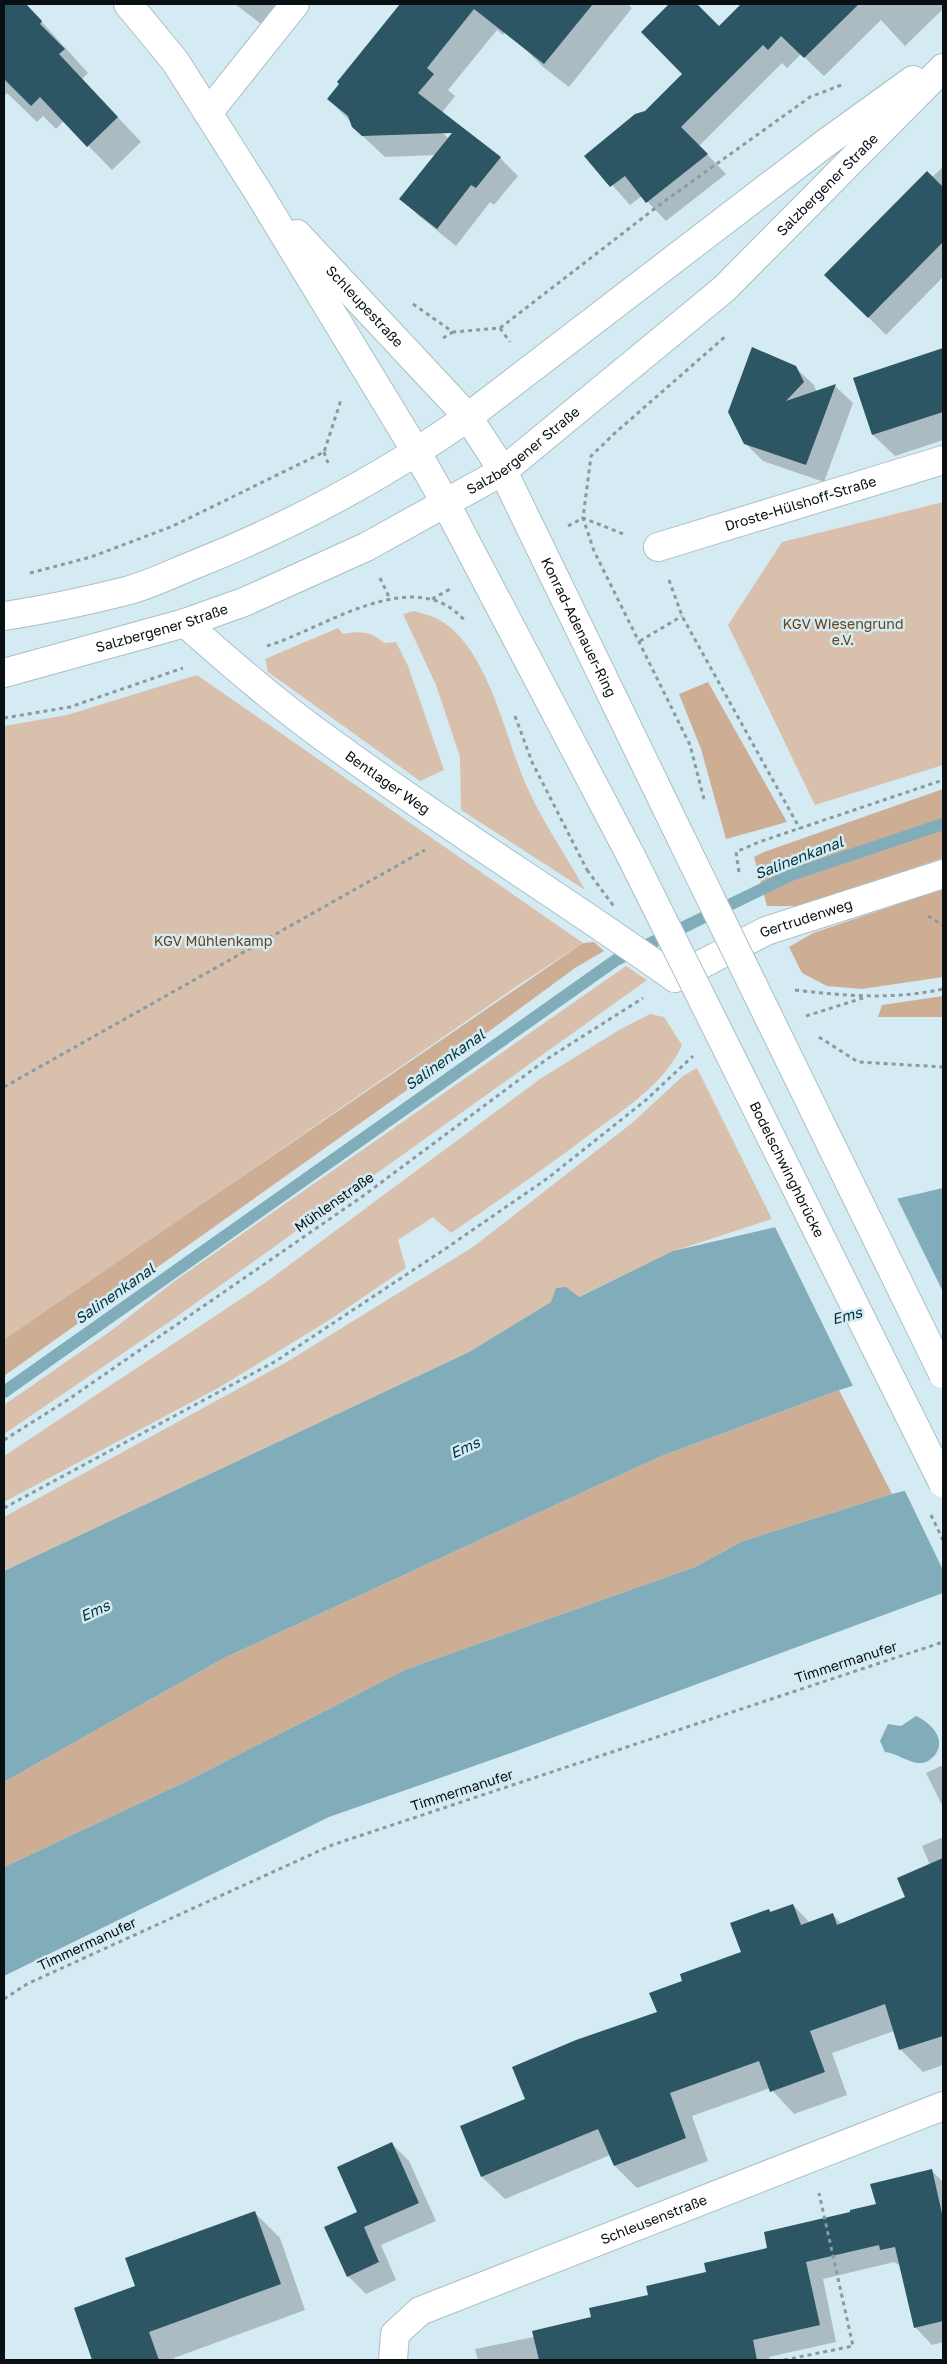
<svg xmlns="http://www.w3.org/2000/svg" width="947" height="2364" font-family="'Golos Text',sans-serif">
  <rect width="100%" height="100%" fill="#d5ebf3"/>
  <g fill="#d8c0ad">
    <path d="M 943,502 L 943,765 L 815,805 L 728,625 L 782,542 Z"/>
    <path d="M 414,611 C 421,613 430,615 436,618 C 489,645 504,737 527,787 C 543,823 566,855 585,890 L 461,810 L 460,757 L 436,685 L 403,614 Z"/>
    <path d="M 338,628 L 343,634 C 359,631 371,631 384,643 L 396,642 L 408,666 L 444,770 L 420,781 L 268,672 L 265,659 Z"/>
    <path d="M 197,675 L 583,943 L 520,984 L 4,1341 L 4,726 L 67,715 Z"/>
    <path d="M 626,966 L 647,980 L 172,1320 L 4,1434 L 4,1405 L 112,1330 L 176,1280 Z"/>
    <path d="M 650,1014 L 664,1017 L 682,1045 C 665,1083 626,1108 593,1132 C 547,1167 499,1200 451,1233 L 433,1217 L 398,1240 L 406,1268 L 331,1319 L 220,1387 L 4,1502 L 4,1456 L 265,1283 L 540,1079 L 619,1030 Z"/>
    <path d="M 697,1068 L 772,1219 L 674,1251 L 578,1297 L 566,1287 L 551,1302 L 469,1352 L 4,1571 L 4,1517 L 285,1363 L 473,1247 L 632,1123 L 683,1076 Z"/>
  </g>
  <g fill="#cdae94">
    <path d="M 708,682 L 787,822 L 726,839 L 701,749 L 679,694 Z"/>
    <path d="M 943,789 L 943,858 L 798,906 L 767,906 L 754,857 L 764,852 Z"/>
    <path d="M 943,889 L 943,977 L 862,989 L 827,986 L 802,973 L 789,947 L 813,933 Z"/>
    <path d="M 594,942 L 604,951 L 575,968 L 469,1046 L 4,1376 L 4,1341 L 8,1337 L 583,943 Z"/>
    <path d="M 943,996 L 943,1017 L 878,1017 L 882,1005 Z"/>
    <path d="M 839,1390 L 892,1494 L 743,1541 L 695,1567 L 407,1669 L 187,1781 L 4,1867 L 4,1782 L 224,1658 L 659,1457 Z"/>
  </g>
  <g fill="#81adba">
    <path d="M 943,1188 L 943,1359 L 839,1390 L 659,1457 L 224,1658 L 4,1782 L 4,1571 L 469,1352 L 551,1302 L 556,1288 L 566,1287 L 579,1297 L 673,1251 Z"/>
    <path d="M 943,1481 L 943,1593 L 511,1753 L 329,1817 L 4,1976 L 4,1867 L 187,1781 L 407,1669 L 695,1567 L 743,1541 L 892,1494 Z"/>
    <path d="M 916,1716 C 931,1723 947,1739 935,1755 C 931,1759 928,1762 922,1763 C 909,1764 898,1753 885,1752 L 880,1741 L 888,1724 L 901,1726 Z"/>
  </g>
  <g fill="#d5ebf3">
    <path d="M 896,1196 L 943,1292 L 943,1362 L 854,1388 L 774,1225 Z"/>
    <path d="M 943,1479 L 943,1570 L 904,1489 Z"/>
  </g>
  <g fill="#0003">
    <path d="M 4,4 L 25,4 L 31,10 L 88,73 L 82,79 L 141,142 L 112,170 L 64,121 L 56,129 L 43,116 L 37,122 L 7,93 L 4,96 Z"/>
    <path d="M 235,4 L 283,4 L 265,27 Z"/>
    <path d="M 429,4 L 528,4 L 503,35 L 497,30 L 448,90 L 455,96 L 433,124 L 449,139 L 500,158 L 518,176 L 494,205 L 490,202 L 456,246 L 419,216 L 401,199 L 435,155 L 385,157 L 353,127 L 350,121 L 328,99 L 418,19 Z"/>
    <path d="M 560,4 L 628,4 L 632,8 L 569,87 L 543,67 L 519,43 Z"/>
    <path d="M 671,4 L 696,4 L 719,28 L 743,4 L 750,4 L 760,14 L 770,4 L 943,4 L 943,9 L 905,46 L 881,20 L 824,76 L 801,54 L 787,68 L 782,63 L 699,146 L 726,174 L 666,221 L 642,196 L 630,205 L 586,156 L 645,112 L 683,74 L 642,32 Z"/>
    <path d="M 943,167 L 943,277 L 886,335 L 826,275 Z"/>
    <path d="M 943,349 L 943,440 L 895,456 L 873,435 L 854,379 Z"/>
    <path d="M 795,367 L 814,385 L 817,392 L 835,386 L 853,403 L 824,482 L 763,461 L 745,443 Z"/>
    <path d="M 943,1765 L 943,1807 L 926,1773 Z"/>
    <path d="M 943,1837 L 943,2065 L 923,2072 L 900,2049 L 894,2031 L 832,2053 L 847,2095 L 794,2114 L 770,2088 L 692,2116 L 708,2161 L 637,2188 L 615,2166 L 610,2155 L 505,2199 L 482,2177 L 527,2100 L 658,2012 L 683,1982 L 743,1953 L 769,1910 L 772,1913 L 793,1905 L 810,1923 L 833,1915 L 842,1924 L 907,1898 L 930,1865 L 922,1846 Z"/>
    <path d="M 391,2143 L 409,2161 L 436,2221 L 381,2245 L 396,2280 L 366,2294 L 348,2276 L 359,2213 Z"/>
    <path d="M 932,2171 L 943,2182 L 943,2342 L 932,2345 L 915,2327 L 901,2266 L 894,2262 L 823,2279 L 836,2342 L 769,2357 L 770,2360 L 478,2360 L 475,2349 L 534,2337 L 593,2318 L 650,2296 L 852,2213 L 878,2205 Z"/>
    <path d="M 254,2212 L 280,2238 L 305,2310 L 174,2358 L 175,2360 L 94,2360 L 75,2309 L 137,2287 Z"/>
  </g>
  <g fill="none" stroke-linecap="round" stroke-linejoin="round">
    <path stroke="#81adba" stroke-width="12" d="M 4,1392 L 616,960 L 791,875 L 943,824"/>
  </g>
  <g fill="#2c5663">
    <path d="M 4,4 L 26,4 L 42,21 L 40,24 L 65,49 L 59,54 L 118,117 L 87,147 L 40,97 L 31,106 L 4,79 Z"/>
    <path d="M 400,4 L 593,4 L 544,64 L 474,9 L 427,68 L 434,74 L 418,93 L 501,157 L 476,188 L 471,185 L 437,229 L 399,199 L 452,133 L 362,136 L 352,127 L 348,116 L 327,99 L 339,84 L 337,82 Z"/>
    <path d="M 669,4 L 697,4 L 719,26 L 741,4 L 859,4 L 804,58 L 781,36 L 768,50 L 763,45 L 681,127 L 708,154 L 646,203 L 625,176 L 610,187 L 584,156 L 635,114 L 645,111 L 682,74 L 641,32 Z"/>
    <path d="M 927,171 L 943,187 L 943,242 L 868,318 L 824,275 Z"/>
    <path d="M 752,347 L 796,366 L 804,382 L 786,401 L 836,384 L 806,465 L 744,444 L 728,412 Z"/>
    <path d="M 943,348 L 943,412 L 872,435 L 853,378 Z"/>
    <path d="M 943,1858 L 943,2036 L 899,2050 L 885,2004 L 810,2031 L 825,2072 L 770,2092 L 759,2061 L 670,2093 L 686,2138 L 614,2166 L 598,2129 L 481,2177 L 460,2126 L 525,2099 L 512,2067 L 576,2040 L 657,2012 L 649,1993 L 682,1981 L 680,1974 L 741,1952 L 730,1923 L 769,1909 L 770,1912 L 793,1904 L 801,1925 L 833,1913 L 837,1925 L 905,1897 L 897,1878 Z"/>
    <path d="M 392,2142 L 419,2203 L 364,2227 L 379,2262 L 347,2277 L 324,2227 L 357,2212 L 337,2167 Z"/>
    <path d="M 932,2169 L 943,2218 L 943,2321 L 914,2328 L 895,2247 L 880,2250 L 879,2245 L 806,2262 L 820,2325 L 753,2340 L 757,2360 L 539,2360 L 532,2331 L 591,2317 L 589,2308 L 648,2295 L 646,2286 L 706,2272 L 704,2263 L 767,2248 L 764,2232 L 850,2212 L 850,2210 L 876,2204 L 870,2184 Z"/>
    <path d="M 255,2211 L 281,2284 L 149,2332 L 159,2360 L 92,2360 L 74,2308 L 135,2286 L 125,2258 Z"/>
  </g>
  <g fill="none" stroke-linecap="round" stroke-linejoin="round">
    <g stroke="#a9bfc6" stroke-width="30">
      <g id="minor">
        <path d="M 128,4 L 175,61 L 260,195 L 417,453"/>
        <path d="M 208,113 L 295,4"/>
        <path id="s1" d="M 297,234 L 468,417"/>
        <path id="s2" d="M 658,547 L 943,460"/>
        <path id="s3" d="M 185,623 C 230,663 276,703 325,738 C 439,822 560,896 675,978 L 766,931 L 943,874"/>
        <path id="s4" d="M 393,2360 L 395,2334 L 420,2311 L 943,2106"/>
      </g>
    </g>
    <g stroke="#a9bfc6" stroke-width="30">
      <g id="major">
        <path id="s5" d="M 468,417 L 503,471 L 682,840"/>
        <path d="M 417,453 L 446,504 L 631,856"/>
        <path d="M 4,616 C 44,610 86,601 126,591 C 150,585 173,573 196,564 C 293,525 383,477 468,417 L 827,142 L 913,80"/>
        <path id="s6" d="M 4,673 L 185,623 L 244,602 L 366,547 L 503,471 L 724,289 L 943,68"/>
      </g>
    </g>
    <g stroke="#899aa0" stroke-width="3" stroke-dasharray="4 4" stroke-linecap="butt">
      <path d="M 413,304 L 453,332 L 500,328 L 662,203 L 810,97 L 844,84"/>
      <path d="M 500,328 L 510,342"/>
      <path d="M 443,338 L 453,332"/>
      <path d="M 324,452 L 328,463"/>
      <path d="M 568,526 L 583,518 L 626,535"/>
      <path d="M 30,573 L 91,557 L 173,526 L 324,452 L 341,400"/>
      <path d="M 380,578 L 390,599"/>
      <path d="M 669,580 L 682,616 L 800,829"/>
      <path d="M 432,599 L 452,588"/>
      <path d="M 640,641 L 682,616"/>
      <path d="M 267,646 C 324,629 415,561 466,622"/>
      <path d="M 515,716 L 532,762 L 587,870"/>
      <path d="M 4,718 L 70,707 L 183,668"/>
      <path d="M 704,799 L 690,745 L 594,551 L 583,518 L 591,456 L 615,433 L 727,335"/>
      <path d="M 739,872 L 736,852 L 759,842 L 943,780"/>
      <path d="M 928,916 L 943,925"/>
      <path d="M 795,990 C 846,996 892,1000 943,989"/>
      <path d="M 806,1016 L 863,998"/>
      <path d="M 819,1037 L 858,1062 L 943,1067"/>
      <path d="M 4,1087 L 425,850"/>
      <path d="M 4,1440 L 66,1401 L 363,1196 L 547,1059 L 643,998"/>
      <path d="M 4,1508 L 276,1361 L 445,1249 L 548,1178 L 646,1100 L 693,1056"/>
      <path d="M 4,1999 L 27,1984 L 332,1845 L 943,1642"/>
      <path d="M 784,2360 L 853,2346 L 819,2193"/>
    </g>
    <use href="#minor" stroke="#fff" stroke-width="28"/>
    <use href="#major" stroke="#fff" stroke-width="28"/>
    <g stroke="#a9bfc6" stroke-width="30" stroke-linecap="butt">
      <g id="major-bridge">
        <path d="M 682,840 L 943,1374"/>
        <path id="s7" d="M 631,856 L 943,1483"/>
      </g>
    </g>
    <g stroke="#899aa0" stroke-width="3" stroke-dasharray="4 4" stroke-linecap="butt">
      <path d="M 587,870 L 615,908"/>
      <path d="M 931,1515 L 943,1540"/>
    </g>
    <use href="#major-bridge" stroke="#fff" stroke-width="28"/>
  </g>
  <g text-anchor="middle" stroke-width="5" stroke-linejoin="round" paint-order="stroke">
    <g font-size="14" fill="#081013" stroke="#d5ebf3">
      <text dy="5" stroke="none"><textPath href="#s6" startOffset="974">Salzbergener Straße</textPath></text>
      <text dy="5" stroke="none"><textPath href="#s1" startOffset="99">Schleupestraße</textPath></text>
      <text dy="5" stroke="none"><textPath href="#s6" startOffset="569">Salzbergener Straße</textPath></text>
      <text dy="5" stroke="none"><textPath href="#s2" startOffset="149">Droste-Hülshoff-Straße</textPath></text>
      <text dy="5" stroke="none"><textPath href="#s5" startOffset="238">Konrad-Adenauer-Ring</textPath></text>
      <text dy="5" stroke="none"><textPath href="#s6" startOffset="164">Salzbergener Straße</textPath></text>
      <text dy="5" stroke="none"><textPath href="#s3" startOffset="258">Bentlager Weg</textPath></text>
      <text dy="5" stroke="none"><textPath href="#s3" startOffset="750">Gertrudenweg</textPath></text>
      <text dy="5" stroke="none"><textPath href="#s7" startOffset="350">Bodelschwinghbrücke</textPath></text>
      <text transform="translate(334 1202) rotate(-35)" y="5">Mühlenstraße</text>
      <text transform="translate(846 1662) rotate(-18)" y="5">Timmermanufer</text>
      <text transform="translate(462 1790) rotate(-18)" y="5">Timmermanufer</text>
      <text transform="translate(87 1944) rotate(-25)" y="5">Timmermanufer</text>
      <text dy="5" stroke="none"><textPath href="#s4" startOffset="311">Schleusenstraße</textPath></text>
    </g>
    <g font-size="14" fill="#6b4116" stroke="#d5ebf3">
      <text x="843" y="629">KGV Wiesengrund<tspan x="843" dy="16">e.V.</tspan></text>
      <text x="213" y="946">KGV Mühlenkamp</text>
    </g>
    <g font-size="15" font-style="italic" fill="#05313c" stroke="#d5ebf3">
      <text transform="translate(799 858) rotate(-21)" y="5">Salinenkanal</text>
      <text transform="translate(445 1060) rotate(-35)" y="5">Salinenkanal</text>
      <text transform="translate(115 1294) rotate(-35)" y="5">Salinenkanal</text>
      <text transform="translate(847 1316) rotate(-15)" y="5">Ems</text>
      <text transform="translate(465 1448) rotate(-24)" y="5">Ems</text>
      <text transform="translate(95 1611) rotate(-24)" y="5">Ems</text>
    </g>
  </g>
  <rect width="947" height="2364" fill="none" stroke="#081013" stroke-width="10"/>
</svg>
